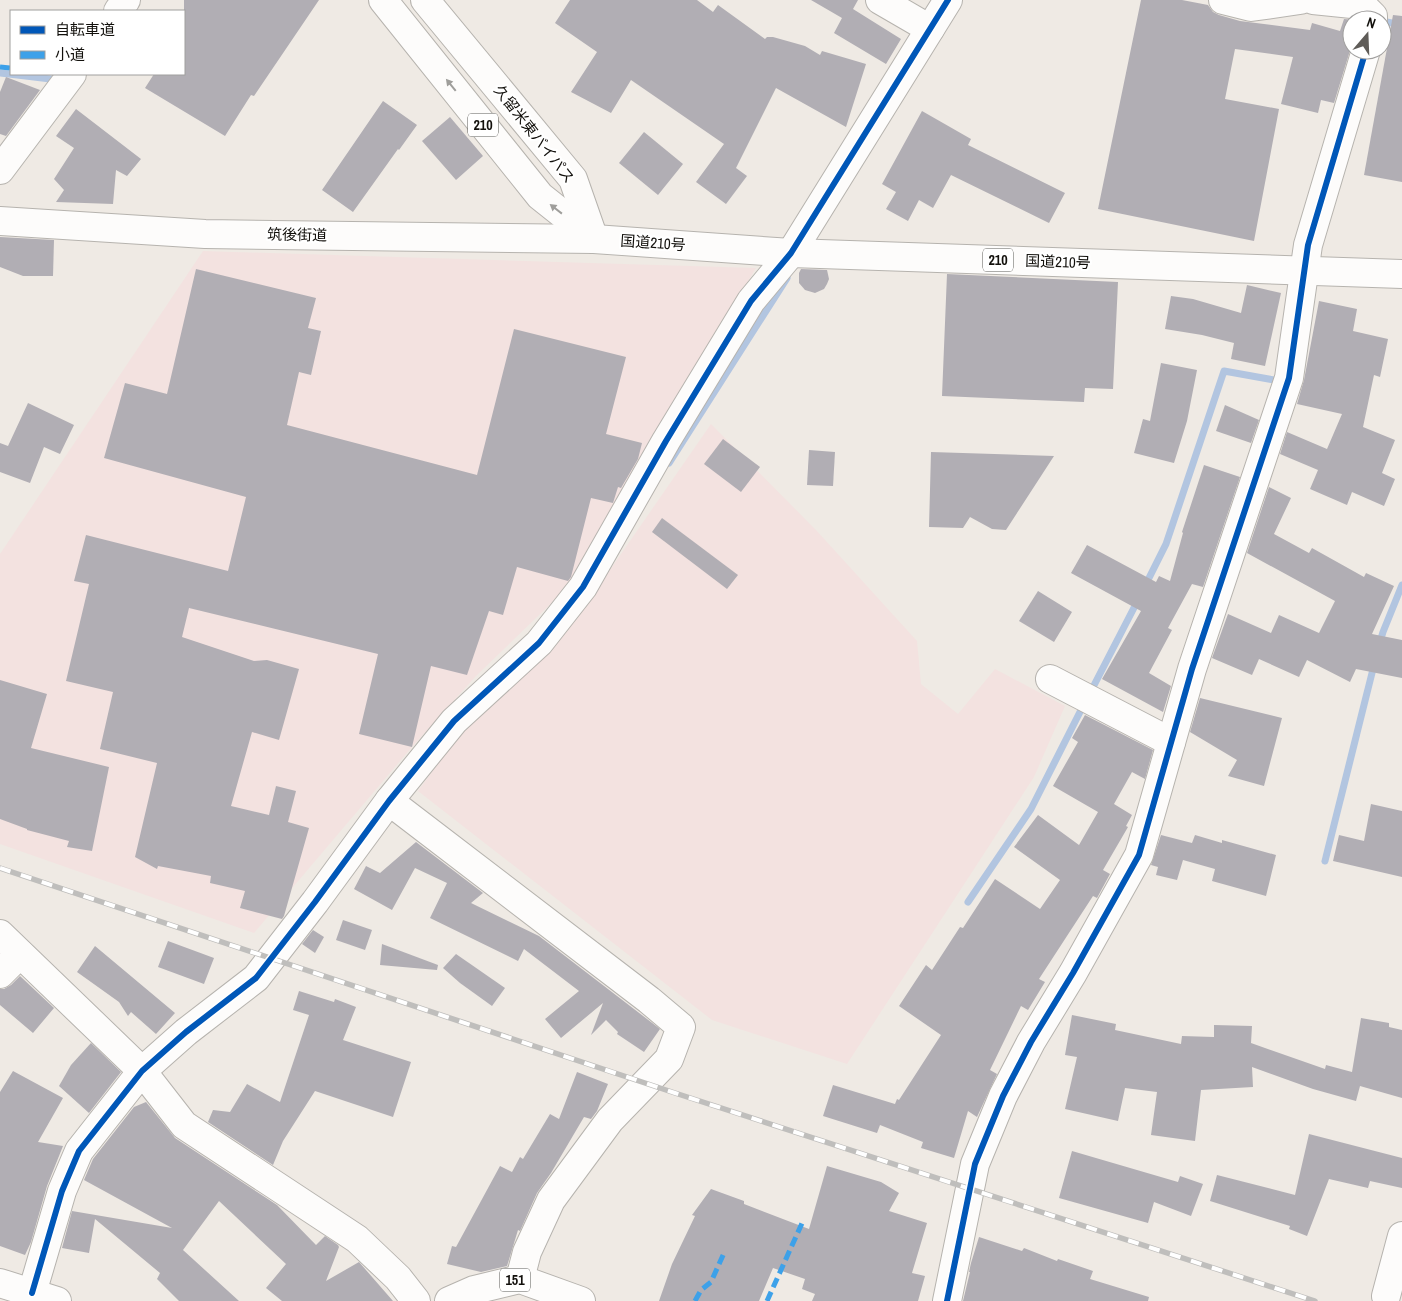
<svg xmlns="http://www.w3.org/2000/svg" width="1402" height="1301" font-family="'Archivo Narrow','Noto Sans JP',sans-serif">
  <rect width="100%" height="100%" fill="#efeae4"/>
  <g fill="#f3e2e0">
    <path d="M 203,251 L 756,268 L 564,591 L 476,676 L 412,747 L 254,933 L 0,844 L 0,554 Z"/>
    <path d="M 711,424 L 816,530 L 917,641 L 921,684 L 958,714 L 995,669 L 1065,706 L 1034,777 L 847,1064 L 712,1020 L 418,791 L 458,736 L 576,619 Z"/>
  </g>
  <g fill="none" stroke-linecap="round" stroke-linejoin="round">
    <g stroke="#b2c5e0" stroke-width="7">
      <path d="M 1382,21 L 1402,25"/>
      <path d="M 0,73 L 59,80"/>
      <path d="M 669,463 L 787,278"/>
      <path d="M 1145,586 L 1166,544 L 1224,371 L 1274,380"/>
      <path d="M 1379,645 L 1383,632 L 1402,585"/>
      <path d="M 1090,693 L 1138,600"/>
      <path d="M 1325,861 L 1374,665"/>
      <path d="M 968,902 L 1031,809 L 1085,702"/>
    </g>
  </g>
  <g fill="#b1aeb4">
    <path d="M 184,0 L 319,0 L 254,96 L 251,95 L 225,136 L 145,88 L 154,74 L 184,74 Z"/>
    <path d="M 570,0 L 697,0 L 713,12 L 718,5 L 765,39 L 767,37 L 773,37 L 805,46 L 820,55 L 822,51 L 866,64 L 846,127 L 776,88 L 736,168 L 747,176 L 726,204 L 696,182 L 724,144 L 631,80 L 611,113 L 571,92 L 597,52 L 555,23 Z"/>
    <path d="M 811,0 L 858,0 L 853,9 L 901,39 L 886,64 L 834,33 L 842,18 Z"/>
    <path d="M 1141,0 L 1182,0 L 1208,5 L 1213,12 L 1219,15 L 1240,21 L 1310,30 L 1312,23 L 1340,31 L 1344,19 L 1355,20 L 1352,20 L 1352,44 L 1334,103 L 1321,100 L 1318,113 L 1281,104 L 1293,57 L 1235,49 L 1225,99 L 1279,109 L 1254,241 L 1098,209 Z"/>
    <path d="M 1393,15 L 1402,16 L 1402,182 L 1364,175 Z"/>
    <path d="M 6,77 L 40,90 L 6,136 L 0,134 L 0,92 Z"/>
    <path d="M 383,101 L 417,125 L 399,150 L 398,149 L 353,212 L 322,190 Z"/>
    <path d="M 76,109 L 141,159 L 127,176 L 116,170 L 113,204 L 56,202 L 64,190 L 54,179 L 74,148 L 56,136 Z"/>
    <path d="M 922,111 L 971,139 L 968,145 L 1065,193 L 1049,223 L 951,175 L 933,208 L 919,200 L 908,221 L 886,209 L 896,192 L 882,184 Z"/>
    <path d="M 450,117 L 483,156 L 456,180 L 422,141 Z"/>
    <path d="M 644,132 L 683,164 L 658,195 L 619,163 Z"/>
    <path d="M 0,237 L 54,240 L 53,276 L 23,276 L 0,267 Z"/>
    <path d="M 196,269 L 316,298 L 308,328 L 321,331 L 311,375 L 299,372 L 287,425 L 477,475 L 514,329 L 626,357 L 606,434 L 642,443 L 638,459 L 621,488 L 618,487 L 613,503 L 591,498 L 571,577 L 568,581 L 517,567 L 503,615 L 489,611 L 467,675 L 431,666 L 412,747 L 359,734 L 378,654 L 189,608 L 182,637 L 254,661 L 267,660 L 299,669 L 279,740 L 252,732 L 231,806 L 269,815 L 276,786 L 296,791 L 288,822 L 309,828 L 284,916 L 282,919 L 240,908 L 245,891 L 210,883 L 211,876 L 158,866 L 157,869 L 135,857 L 157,763 L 100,749 L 113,692 L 66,681 L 89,584 L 74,581 L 86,535 L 228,571 L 246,497 L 104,458 L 125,383 L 167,394 Z"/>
    <path d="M 801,269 L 827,270 L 829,279 L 827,284 L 824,289 L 815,293 L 805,290 L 799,283 L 799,273 Z"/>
    <path d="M 947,274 L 1118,282 L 1113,389 L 1085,388 L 1084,402 L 942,396 Z"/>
    <path d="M 1247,285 L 1281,293 L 1265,366 L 1231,359 L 1234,343 L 1202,335 L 1165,329 L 1171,296 L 1193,299 L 1241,313 Z"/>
    <path d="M 1319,301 L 1357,309 L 1353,331 L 1388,339 L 1380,377 L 1374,375 L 1363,427 L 1395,440 L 1382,473 L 1395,479 L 1384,506 L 1352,492 L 1347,505 L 1310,489 L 1318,470 L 1280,454 L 1287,432 L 1327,449 L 1342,414 L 1297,404 L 1304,380 Z"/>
    <path d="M 1161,363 L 1197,370 L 1187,421 L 1174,463 L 1134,453 L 1143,419 L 1150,421 Z"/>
    <path d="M 28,403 L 74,425 L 60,454 L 44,447 L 30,483 L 0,472 L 0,443 L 8,446 Z"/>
    <path d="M 1225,405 L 1259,420 L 1251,443 L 1216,431 Z"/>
    <path d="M 723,439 L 760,467 L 741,492 L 704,464 Z"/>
    <path d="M 809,450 L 835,452 L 833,486 L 807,485 Z"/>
    <path d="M 931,452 L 1054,456 L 1006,530 L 992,529 L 970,517 L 963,528 L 929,527 Z"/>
    <path d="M 1204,465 L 1240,477 L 1203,587 L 1192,584 L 1168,628 L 1172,630 L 1149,673 L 1171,686 L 1163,712 L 1102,679 L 1141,611 L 1071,573 L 1087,545 L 1156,582 L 1159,576 L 1170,581 L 1183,533 L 1182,532 Z"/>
    <path d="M 1269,487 L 1291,498 L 1274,534 L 1309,553 L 1312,548 L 1364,577 L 1366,573 L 1394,586 L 1372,634 L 1402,640 L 1402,678 L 1356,669 L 1350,682 L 1307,660 L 1299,677 L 1259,659 L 1252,675 L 1212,658 L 1228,614 L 1271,633 L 1279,615 L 1319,633 L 1335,601 L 1247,553 Z"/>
    <path d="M 662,518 L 738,575 L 727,589 L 652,532 Z"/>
    <path d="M 1038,591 L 1072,612 L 1054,642 L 1019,621 Z"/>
    <path d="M 0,680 L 47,694 L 31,748 L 109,767 L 92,851 L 67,847 L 69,841 L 27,830 L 27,829 L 0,819 Z"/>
    <path d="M 1200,698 L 1282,718 L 1264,786 L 1228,776 L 1237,760 L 1190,732 Z"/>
    <path d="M 1085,715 L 1153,750 L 1145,779 L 1132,772 L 1114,804 L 1132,815 L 1126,826 L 1128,827 L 1103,870 L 1110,874 L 1097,898 L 1093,896 L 1039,979 L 1045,982 L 1028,1010 L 1021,1006 L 990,1070 L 997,1074 L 977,1117 L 968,1111 L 954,1158 L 921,1148 L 923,1142 L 880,1125 L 877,1133 L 823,1116 L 833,1085 L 895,1104 L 897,1099 L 899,1100 L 941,1035 L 899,1006 L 926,965 L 932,970 L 960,927 L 963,928 L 995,879 L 1040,909 L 1060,880 L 1014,847 L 1038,815 L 1079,845 L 1098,812 L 1053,786 L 1078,742 L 1072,738 Z"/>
    <path d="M 1371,804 L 1402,811 L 1402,877 L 1333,861 L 1339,835 L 1364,841 Z"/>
    <path d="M 1161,835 L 1192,843 L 1195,835 L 1222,843 L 1222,840 L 1276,855 L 1266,896 L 1212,881 L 1215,869 L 1183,860 L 1177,880 L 1156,875 L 1158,867 L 1151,865 Z"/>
    <path d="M 416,842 L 483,893 L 471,903 L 539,936 L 660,1029 L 644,1052 L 617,1034 L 618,1032 L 606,1020 L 591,1035 L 603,1003 L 561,1038 L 545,1019 L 579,991 L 524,949 L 518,961 L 430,918 L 447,883 L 415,868 L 392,910 L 354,889 L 366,866 L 380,873 Z"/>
    <path d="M 343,920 L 372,930 L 365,950 L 336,940 Z"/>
    <path d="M 313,930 L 324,937 L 315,953 L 302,944 Z"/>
    <path d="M 168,941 L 214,958 L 204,984 L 158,967 Z"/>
    <path d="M 382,944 L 438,965 L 437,970 L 380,965 Z"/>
    <path d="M 95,946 L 175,1013 L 156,1034 L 131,1012 L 128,1016 L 119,1002 L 77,972 Z"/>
    <path d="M 456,954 L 505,988 L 492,1006 L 460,983 L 443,968 Z"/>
    <path d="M 20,976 L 54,1008 L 33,1033 L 0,1005 L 0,989 L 4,989 L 11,985 Z"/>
    <path d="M 299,991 L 334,1002 L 335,999 L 356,1007 L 343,1040 L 411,1062 L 393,1117 L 315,1091 L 283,1141 L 273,1165 L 208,1122 L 213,1110 L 230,1112 L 247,1084 L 280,1102 L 309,1015 L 293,1010 Z"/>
    <path d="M 1072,1015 L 1116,1024 L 1115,1030 L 1181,1044 L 1182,1036 L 1214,1037 L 1214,1025 L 1252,1026 L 1251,1043 L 1325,1069 L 1326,1065 L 1352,1072 L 1361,1018 L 1389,1023 L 1389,1027 L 1402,1030 L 1402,1098 L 1360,1086 L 1356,1101 L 1313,1089 L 1252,1067 L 1253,1087 L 1201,1090 L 1195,1141 L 1151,1135 L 1157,1092 L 1125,1088 L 1118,1121 L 1065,1109 L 1077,1057 L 1065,1055 Z"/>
    <path d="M 91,1043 L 121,1072 L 89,1113 L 59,1086 L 71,1065 Z"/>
    <path d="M 13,1071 L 63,1098 L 38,1142 L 63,1146 L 47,1186 L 31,1242 L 25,1255 L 0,1246 L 0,1092 Z"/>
    <path d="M 577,1072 L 608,1084 L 597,1111 L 591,1119 L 584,1117 L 551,1173 L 537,1193 L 520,1231 L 518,1230 L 507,1266 L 481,1272 L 447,1264 L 452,1246 L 456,1247 L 500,1166 L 512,1172 L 520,1157 L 523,1159 L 550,1114 L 559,1119 Z"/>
    <path d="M 146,1102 L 175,1138 L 277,1205 L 316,1245 L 325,1236 L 338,1245 L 339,1247 L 326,1281 L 359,1262 L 393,1301 L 282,1301 L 266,1288 L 286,1264 L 219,1201 L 183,1250 L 239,1301 L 179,1301 L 157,1279 L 160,1273 L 95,1219 L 89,1253 L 62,1248 L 72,1211 L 172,1228 L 84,1180 L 93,1159 L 134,1107 Z"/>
    <path d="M 1309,1134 L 1402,1158 L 1402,1188 L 1370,1181 L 1368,1188 L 1329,1179 L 1307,1236 L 1289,1229 L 1290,1226 L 1210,1201 L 1217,1175 L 1295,1195 Z"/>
    <path d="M 1072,1151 L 1178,1182 L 1180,1176 L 1203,1184 L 1191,1216 L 1154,1202 L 1148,1223 L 1059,1198 Z"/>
    <path d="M 827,1166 L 881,1182 L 899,1193 L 889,1211 L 927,1223 L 912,1273 L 925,1276 L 918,1301 L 812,1301 L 815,1294 L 802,1289 L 805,1279 L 773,1268 L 759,1301 L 659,1301 L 672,1264 L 695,1216 L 692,1215 L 711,1189 L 744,1201 L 744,1204 L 809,1229 Z"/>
    <path d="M 979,1237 L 1022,1251 L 1024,1248 L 1057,1261 L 1058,1259 L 1093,1271 L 1090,1279 L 1149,1297 L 1148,1301 L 963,1301 L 970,1272 L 969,1272 L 971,1263 Z"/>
  </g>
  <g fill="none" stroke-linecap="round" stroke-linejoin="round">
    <g stroke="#b6b3ae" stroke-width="30">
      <g id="minor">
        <path d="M 880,0 L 930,29"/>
        <path d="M 1223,0 L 1251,7 L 1300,0"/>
        <path d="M 1313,0 L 1362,5 L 1373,16 L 1373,20"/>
        <path d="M 118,11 L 126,0"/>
        <path d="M 0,170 L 72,74"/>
        <path d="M 0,221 L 205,234 L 594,239"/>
        <path d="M 1050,679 L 1171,742"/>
        <path d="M 389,801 L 649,1000 L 681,1027 L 669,1059 L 610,1120 L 551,1200 L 527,1252 L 520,1279"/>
        <path d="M 0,934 L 142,1071 L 184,1125 L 357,1239 L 398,1278 L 416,1301"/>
        <path d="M 0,974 L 20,954"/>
        <path d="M 32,1293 L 62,1191 L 79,1151 L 142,1071 L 186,1032 L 256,978 L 315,902 L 389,801 L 454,721 L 539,643 L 583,587 L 666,441 L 751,301 L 791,253 L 948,0"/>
        <path d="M 1386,1296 L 1402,1236"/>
        <path d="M 947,1301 L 975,1164 L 1003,1096 L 1031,1042 L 1073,973 L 1139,855 L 1192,669 L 1289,378 L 1308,245 L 1366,50"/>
      </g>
    </g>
    <g stroke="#b6b3ae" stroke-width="30">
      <g id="major">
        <path d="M 0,1283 L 57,1301"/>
        <path d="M 449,1301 L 474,1290 L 520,1279 L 581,1301"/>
      </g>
    </g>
    <g stroke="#b6b3ae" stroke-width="30">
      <g id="highway">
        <path d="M 383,0 L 540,196 L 594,239"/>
        <path d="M 425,0 L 573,179 L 594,239"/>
        <path d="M 594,239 L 791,253 L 1402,274"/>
      </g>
    </g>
    <use href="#minor" stroke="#fdfcfb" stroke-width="28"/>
    <use href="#major" stroke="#fdfcfb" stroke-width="28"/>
    <use href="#highway" stroke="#fdfcfb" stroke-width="28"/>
    <g stroke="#bfbebc" stroke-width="5.5">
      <path id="rail" d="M 0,868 L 675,1093 L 1315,1301"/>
    </g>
    <use href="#rail" stroke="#fff" stroke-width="4" stroke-dasharray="11" stroke-linecap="butt"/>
    <g stroke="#3da1e9" stroke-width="5" stroke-dasharray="10 5" stroke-linecap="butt">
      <path d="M 0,67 L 11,68"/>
      <path d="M 695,1301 L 701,1290 L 711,1282 L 724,1253"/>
      <path d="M 767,1301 L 803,1221"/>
    </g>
    <g stroke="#fff" stroke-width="9">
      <g id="cycleway">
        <path d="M 32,1293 L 62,1191 L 79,1151 L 142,1071 L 186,1032 L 256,978 L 315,902 L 389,801 L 454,721 L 539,643 L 583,587 L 666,441 L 751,301 L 791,253 L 948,0"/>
        <path d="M 947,1301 L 975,1164 L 1003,1096 L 1031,1042 L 1073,973 L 1139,855 L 1192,669 L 1289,378 L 1308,245 L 1366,50"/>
      </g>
    </g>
    <use href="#cycleway" stroke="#0057b8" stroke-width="6"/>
  </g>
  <defs><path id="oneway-solid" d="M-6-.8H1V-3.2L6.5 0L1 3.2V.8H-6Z" transform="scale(1.25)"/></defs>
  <g fill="#9f9e9b">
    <use href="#oneway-solid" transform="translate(451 85) rotate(-129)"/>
    <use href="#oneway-solid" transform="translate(556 209) rotate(-142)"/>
  </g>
  <g text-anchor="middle" stroke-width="4.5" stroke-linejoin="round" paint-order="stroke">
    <g fill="#fff" stroke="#595855" stroke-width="1">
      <rect x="468" y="113.5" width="30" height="23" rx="4"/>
      <rect x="983" y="248.5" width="30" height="23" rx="4"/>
      <rect x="500" y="1268.5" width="30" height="23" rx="4"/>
    </g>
    <g font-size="14" font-weight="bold" fill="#12100c">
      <text x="483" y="130">210</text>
      <text x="998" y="265">210</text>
      <text x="515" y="1285">151</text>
    </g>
    <g font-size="15" fill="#12100c" stroke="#fff">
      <text transform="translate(534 134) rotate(52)" y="5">久留米東バイパス</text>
      <text transform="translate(297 235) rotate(1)" y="5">筑後街道</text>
      <text transform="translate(653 243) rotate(4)" y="5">国道210号</text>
      <text transform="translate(1058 262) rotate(2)" y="5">国道210号</text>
    </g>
  </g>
  <rect x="10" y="10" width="175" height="65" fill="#ffffff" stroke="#a09f9e"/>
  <rect x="20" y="26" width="25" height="8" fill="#0057b8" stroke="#a09f9e"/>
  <text x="55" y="35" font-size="15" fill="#12100c">自転車道</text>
  <rect x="20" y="51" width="25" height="8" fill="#3da1e9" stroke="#a09f9e"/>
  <text x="55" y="60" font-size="15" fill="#12100c">小道</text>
  <g transform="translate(1367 35) rotate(19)"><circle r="24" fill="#ffffff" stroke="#a09f9e"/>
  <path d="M0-4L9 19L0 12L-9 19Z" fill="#5f5c58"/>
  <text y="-8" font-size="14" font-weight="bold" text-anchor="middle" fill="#12100c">N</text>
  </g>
</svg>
